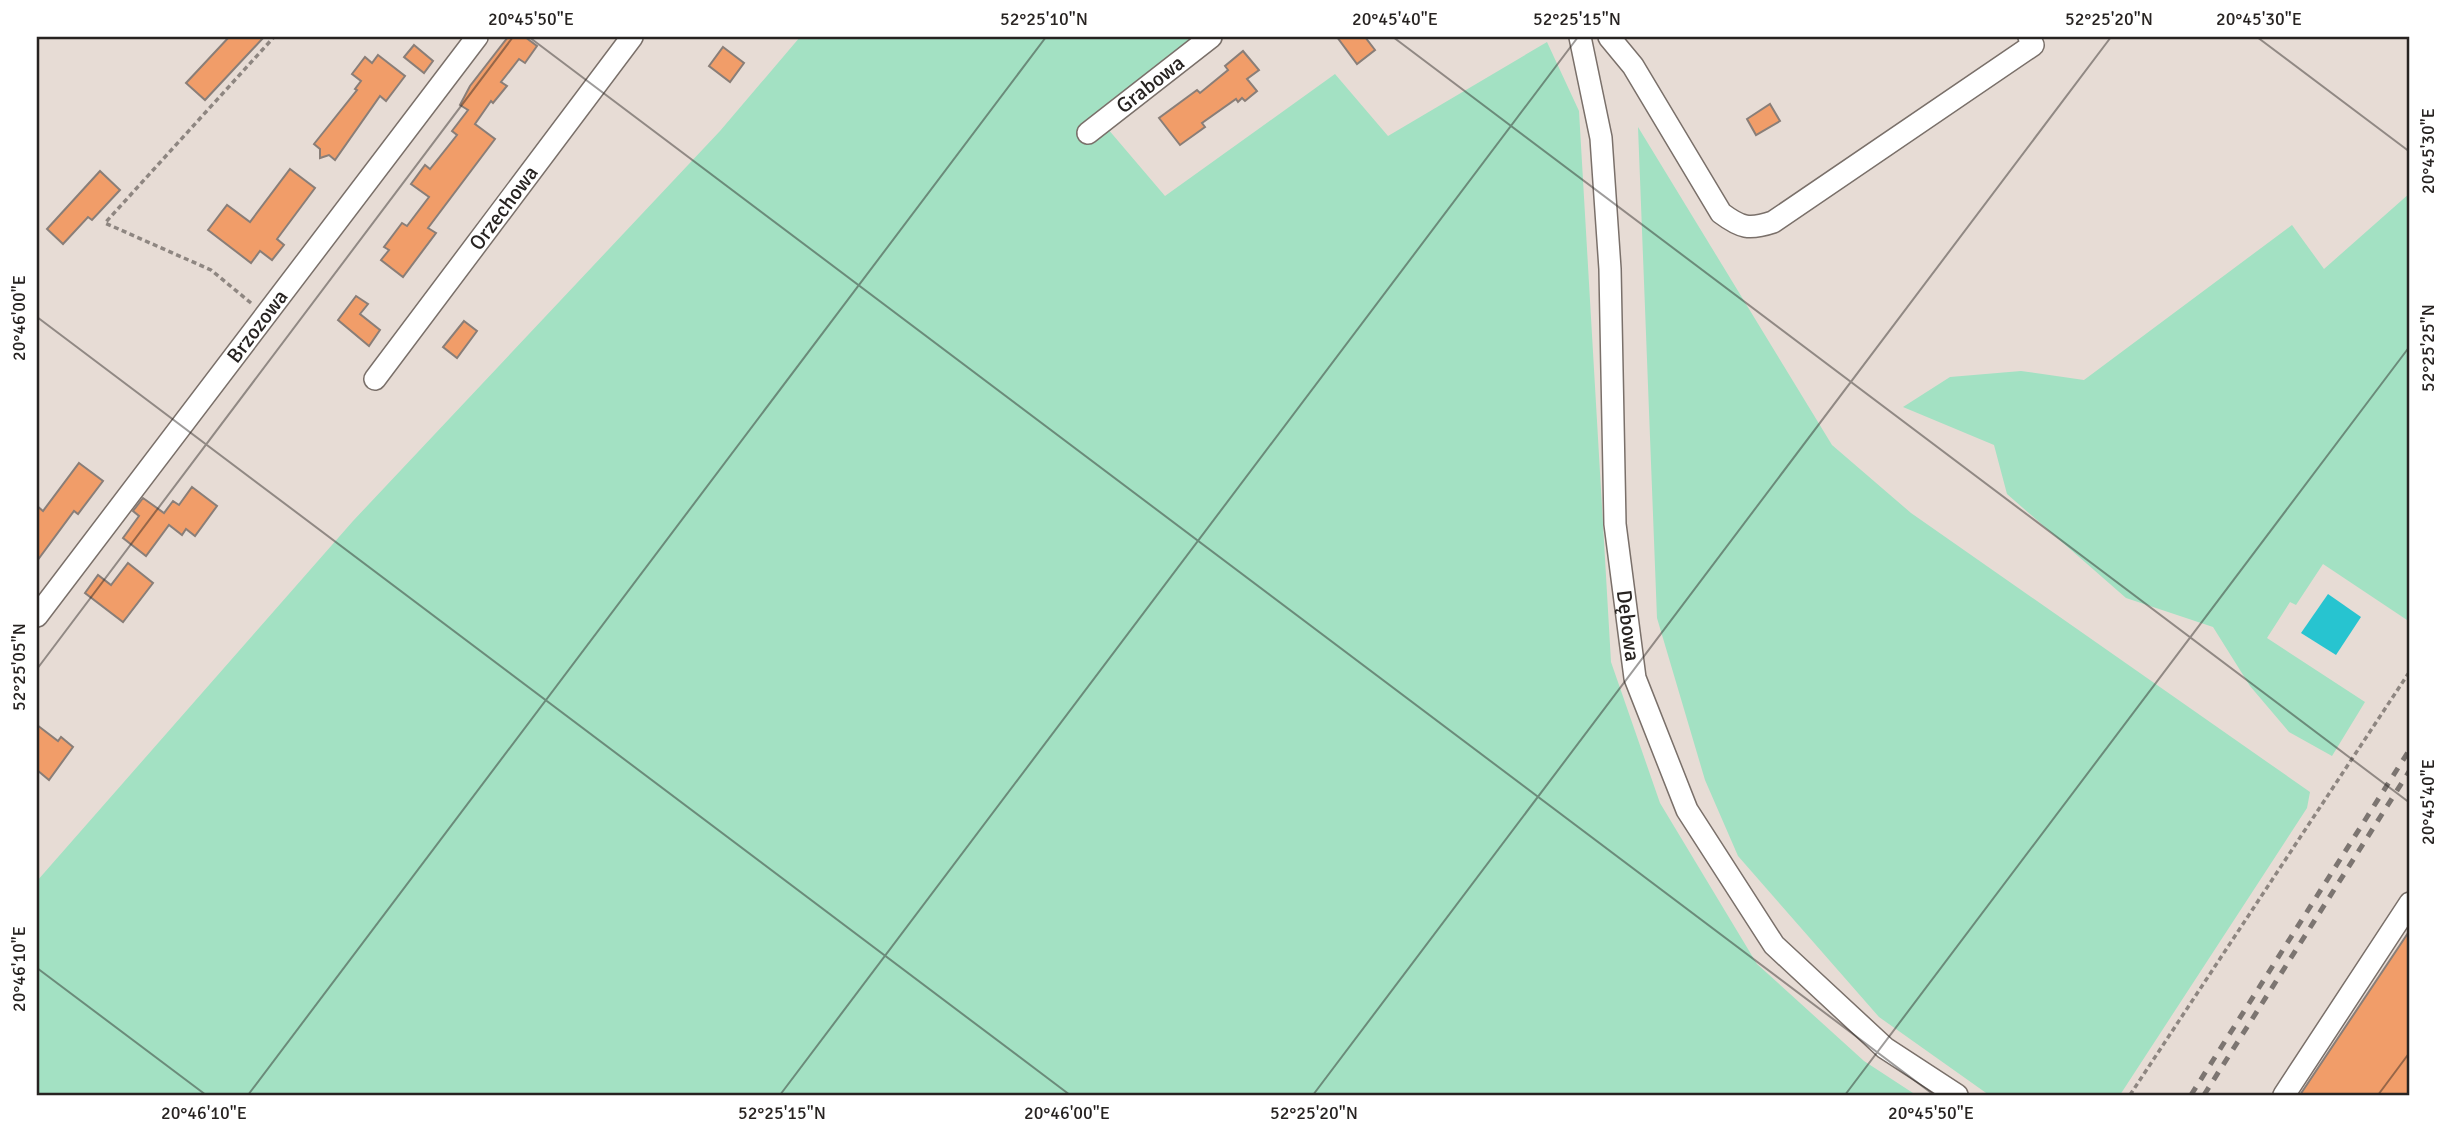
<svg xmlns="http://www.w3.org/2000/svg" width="2447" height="1132" font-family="Signika,sans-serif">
  <rect width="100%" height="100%" fill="#e7dcd5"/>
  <g fill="#a3e1c3">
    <path d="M 800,37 L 1203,37 L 1096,115 L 1165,196 L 1335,74 L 1388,136 L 1547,42 L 1579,111 L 1611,662 L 1660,803 L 1757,964 L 1864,1061 L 1916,1095 L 37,1095 L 37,881 L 353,521 L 720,131 Z"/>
    <path d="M 1638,127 L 1832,445 L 1911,513 L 2310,792 L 2307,808 L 2120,1095 L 1989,1095 L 1879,1017 L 1738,856 L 1705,780 L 1657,618 Z"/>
    <path d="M 2410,193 L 2410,622 L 2323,564 L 2296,605 L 2290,602 L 2267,638 L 2365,702 L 2332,756 L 2289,732 L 2250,686 L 2213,627 L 2126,598 L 2007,494 L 1994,445 L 1903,407 L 1950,377 L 2021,371 L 2084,380 L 2292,225 L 2324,269 Z"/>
  </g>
  <path fill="#27c4d0" d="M 2328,594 L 2361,617 L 2336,655 L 2301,633 Z"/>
  <g fill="#f19d69" stroke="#897e78" stroke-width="2">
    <path d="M 229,37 L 264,37 L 205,100 L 186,83 Z"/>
    <path d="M 508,37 L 525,37 L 537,46 L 525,63 L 519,59 L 501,82 L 507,86 L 493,103 L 491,101 L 475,124 L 495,139 L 428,228 L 436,233 L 403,277 L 381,260 L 389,250 L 384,247 L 402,223 L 407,226 L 429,197 L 411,184 L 425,165 L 430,169 L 457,135 L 452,131 L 468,110 L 460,105 L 470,86 Z"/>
    <path d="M 1337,37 L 1365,37 L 1375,50 L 1357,64 Z"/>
    <path d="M 414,45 L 433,61 L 424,73 L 404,57 Z"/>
    <path d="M 723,47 L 744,63 L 730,82 L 709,66 Z"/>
    <path d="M 1243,51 L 1259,70 L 1247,79 L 1257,91 L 1245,101 L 1242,98 L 1238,102 L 1236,99 L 1202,123 L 1205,127 L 1180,145 L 1159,118 L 1197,90 L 1200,93 L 1228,70 L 1225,66 Z"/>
    <path d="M 378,55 L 405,76 L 386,101 L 380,96 L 335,160 L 329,155 L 320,158 L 320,149 L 314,144 L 357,90 L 355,89 L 361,81 L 352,74 L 365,57 L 372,63 Z"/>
    <path d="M 1770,104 L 1780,121 L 1756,135 L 1747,119 Z"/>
    <path d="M 290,169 L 315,188 L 277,239 L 284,245 L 272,260 L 260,251 L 251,263 L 208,230 L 227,205 L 250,222 Z"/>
    <path d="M 100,171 L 120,190 L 92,220 L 88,217 L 63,244 L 47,229 Z"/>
    <path d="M 356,296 L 368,304 L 360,314 L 380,330 L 369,346 L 338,320 Z"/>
    <path d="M 464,321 L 477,331 L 457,358 L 443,347 Z"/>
    <path d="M 79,463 L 103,481 L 78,514 L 74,511 L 37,561 L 37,506 L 43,511 Z"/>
    <path d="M 192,487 L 217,506 L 195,536 L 186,529 L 182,535 L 169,525 L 146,556 L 123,538 L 139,516 L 133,511 L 143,498 L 164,513 L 173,501 L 179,505 Z"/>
    <path d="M 128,563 L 153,583 L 123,622 L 85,593 L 98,575 L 111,585 Z"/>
    <path d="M 37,725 L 58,741 L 61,737 L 73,747 L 49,780 L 37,770 Z"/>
    <path d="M 2410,930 L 2410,1095 L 2300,1095 Z"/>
  </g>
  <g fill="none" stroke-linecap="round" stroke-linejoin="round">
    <g stroke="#7a706a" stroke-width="24">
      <g id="minor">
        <path id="s1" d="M 1580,37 L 1601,138 L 1610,269 L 1615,524 L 1635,678 L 1687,810 L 1774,945 L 1885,1048 L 1957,1095"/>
        <path d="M 1609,37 L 1633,66 L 1721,213 C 1741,228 1749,230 1773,222 L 2033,45 L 2029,37"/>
        <path id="s2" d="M 1088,133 L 1211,37"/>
        <path id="s3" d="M 375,379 L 632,37"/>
        <path id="s4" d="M 37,616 L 477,37"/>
        <path d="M 2284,1095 L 2410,903"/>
      </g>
    </g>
    <g stroke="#8e8681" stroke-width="3.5" stroke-dasharray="5 3.5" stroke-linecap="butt">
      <path d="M 251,303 L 211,270 L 105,223 L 274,37"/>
      <path d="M 2130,1095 L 2410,671"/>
    </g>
    <use href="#minor" stroke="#fff" stroke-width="21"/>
    <g stroke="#7c7571" stroke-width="5" stroke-dasharray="9 9" stroke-linecap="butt">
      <path d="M 2191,1095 L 2410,749"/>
      <path d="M 2204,1095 L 2410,770"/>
    </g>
  </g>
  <path fill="none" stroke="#272321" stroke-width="2" stroke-opacity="0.45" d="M 529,37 L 1934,1095M 1393,37 L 2410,803M 2257,37 L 2410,152M 37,317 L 1070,1095M 37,669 L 513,37M 37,968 L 206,1095M 248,1095 L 1046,37M 780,1095 L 1578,37M 1313,1095 L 2111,37M 1845,1095 L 2410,346M 2378,1095 L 2410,1052"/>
  <g text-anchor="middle" stroke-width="5" stroke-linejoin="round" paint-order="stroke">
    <g font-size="21" fill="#272321" stroke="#fff">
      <text dy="7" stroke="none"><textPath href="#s2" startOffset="79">Grabowa</textPath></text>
      <text dy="7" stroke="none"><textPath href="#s3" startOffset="214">Orzechowa</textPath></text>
      <text dy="7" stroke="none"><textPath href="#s4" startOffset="364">Brzozowa</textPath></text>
      <text dy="7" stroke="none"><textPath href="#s1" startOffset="592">Dębowa</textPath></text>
    </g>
  </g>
  <rect width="2447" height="1132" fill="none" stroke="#ffffff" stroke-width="77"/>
  <rect x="38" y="38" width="2370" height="1056" fill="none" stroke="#272321" stroke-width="2.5"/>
  <g font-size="18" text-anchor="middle" fill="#272321">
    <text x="531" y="25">20°45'50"E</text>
    <text x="1044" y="25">52°25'10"N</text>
    <text x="1395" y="25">20°45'40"E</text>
    <text x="1577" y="25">52°25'15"N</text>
    <text x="2109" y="25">52°25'20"N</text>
    <text x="2259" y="25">20°45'30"E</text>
    <text transform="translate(2428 151) rotate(-90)" y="6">20°45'30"E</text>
    <text transform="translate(19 318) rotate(-90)" y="6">20°46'00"E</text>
    <text transform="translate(2428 348) rotate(-90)" y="6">52°25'25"N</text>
    <text transform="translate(19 667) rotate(-90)" y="6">52°25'05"N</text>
    <text transform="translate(2428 802) rotate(-90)" y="6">20°45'40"E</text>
    <text transform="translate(19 969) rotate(-90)" y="6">20°46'10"E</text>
    <text x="204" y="1119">20°46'10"E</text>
    <text x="782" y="1119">52°25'15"N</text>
    <text x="1067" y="1119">20°46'00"E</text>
    <text x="1314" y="1119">52°25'20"N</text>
    <text x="1931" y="1119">20°45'50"E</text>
  </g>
</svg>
